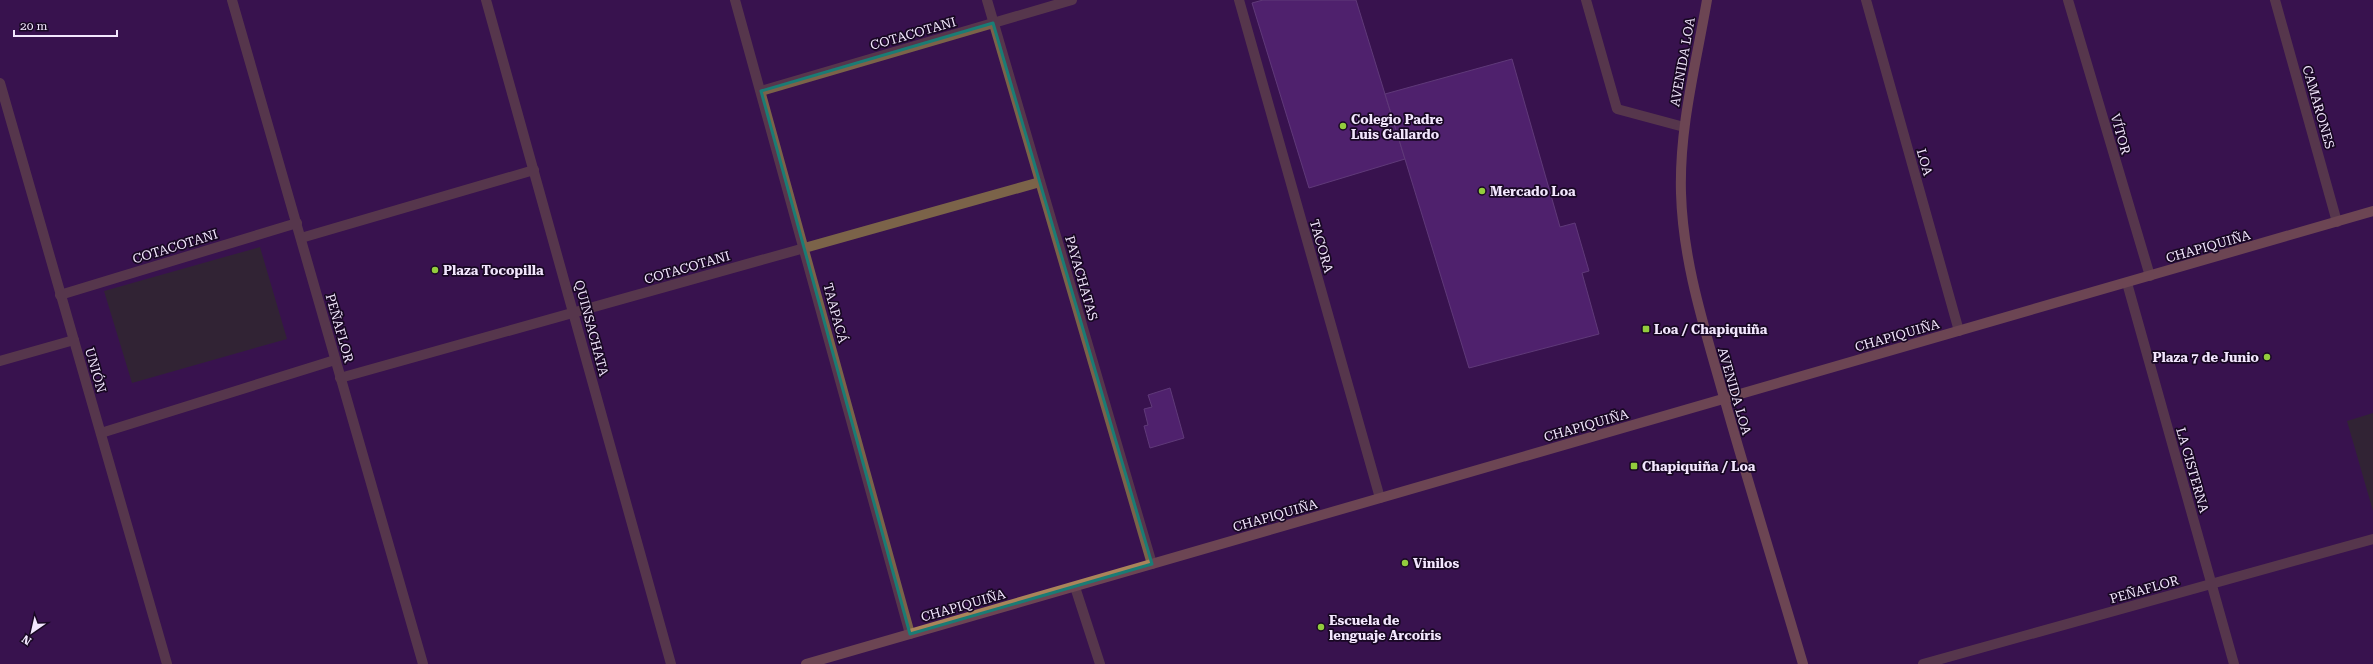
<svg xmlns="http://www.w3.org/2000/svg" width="2373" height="664" font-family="'Roboto Serif',serif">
  <rect width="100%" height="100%" fill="#38124f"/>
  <g fill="#293916">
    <path d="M 260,247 L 287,339 L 132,383 L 104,291 Z"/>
    <path d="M 2373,413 L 2373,511 L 2347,421 Z"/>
  </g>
  <g fill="#6c3493" stroke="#8e68ac">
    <path d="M 1263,0 L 1356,0 L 1405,159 L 1309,188 L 1252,3 Z"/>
    <path d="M 1512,59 L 1560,227 L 1575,223 L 1589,271 L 1582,273 L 1599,334 L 1469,368 L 1385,94 Z"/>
    <path d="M 1170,388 L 1184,438 L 1150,448 L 1144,426 L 1148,425 L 1144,409 L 1152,407 L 1148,395 Z"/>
  </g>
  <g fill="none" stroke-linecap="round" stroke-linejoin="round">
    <path stroke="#7b6349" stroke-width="10" d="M 1586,0 L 1617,109 L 1684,127"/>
    <g stroke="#7b6349" stroke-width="10">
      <path d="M 232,0 L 423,664"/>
      <path d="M 486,0 L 671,664"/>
      <path d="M 735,0 L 910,634"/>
      <path d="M 987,0 L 1152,564"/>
      <path d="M 1239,0 L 1380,498"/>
      <path d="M 1866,0 L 1959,331"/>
      <path d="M 2068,0 L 2150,276"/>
      <path d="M 2275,0 L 2337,222"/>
      <path d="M 0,83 L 167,664"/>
      <path d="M 761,91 L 1072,0"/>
      <path d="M 301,238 L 534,170"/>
      <path d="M 2127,283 L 2234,664"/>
      <path d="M 60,295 L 297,223"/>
      <path d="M 0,361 L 74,340"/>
      <path d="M 340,378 L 1040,182"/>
      <path d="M 101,433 L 335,360"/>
      <path d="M 1075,587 L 1100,664"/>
      <path d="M 1923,664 L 2373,539"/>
    </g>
    <g stroke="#aa845a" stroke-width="10">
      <path d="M 1707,0 C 1696,64 1679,128 1681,193 C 1683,265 1706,332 1725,401 C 1750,489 1777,576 1803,664"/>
      <path d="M 806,664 L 2373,211"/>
    </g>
  </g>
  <path d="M0 0H2373V664H0ZM 993,23 L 1152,564 L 910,634 L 761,91 Z" fill="#38124f" fill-opacity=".55" fill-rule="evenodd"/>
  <path fill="none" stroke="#1a7c75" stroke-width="3" stroke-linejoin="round" d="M 993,23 L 1152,564 L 910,634 L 761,91 Z"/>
  <g fill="#93cc3d" stroke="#180823" stroke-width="1.5">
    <circle cx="1343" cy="126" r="4"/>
    <circle cx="1482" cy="191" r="4"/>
    <circle cx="435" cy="270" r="4"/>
    <rect x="1642" y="325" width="8" height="8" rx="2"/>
    <circle cx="2267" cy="357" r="4"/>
    <rect x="1630" y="462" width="8" height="8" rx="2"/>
    <circle cx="1405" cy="563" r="4"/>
    <circle cx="1321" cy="627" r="4"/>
  </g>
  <g text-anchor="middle" stroke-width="3.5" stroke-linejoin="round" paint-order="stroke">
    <g font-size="13" fill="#f2e6fd" stroke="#180823">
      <text transform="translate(913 33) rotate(-16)" y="5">COTACOTANI</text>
      <text transform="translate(1682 62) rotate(-80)" y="5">AVENIDA LOA</text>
      <text transform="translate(2319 107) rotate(74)" y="5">CAMARONES</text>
      <text transform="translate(2121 134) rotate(74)" y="5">VÍTOR</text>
      <text transform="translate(1925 162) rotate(74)" y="5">LOA</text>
      <text transform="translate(175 246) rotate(-17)" y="5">COTACOTANI</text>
      <text transform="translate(1322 246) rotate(74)" y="5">TACORA</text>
      <text transform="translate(2208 246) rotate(-16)" y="5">CHAPIQUIÑA</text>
      <text transform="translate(687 267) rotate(-16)" y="5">COTACOTANI</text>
      <text transform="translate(1082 278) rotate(74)" y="5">PAYACHATAS</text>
      <text transform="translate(836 313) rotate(75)" y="5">TAAPACÁ</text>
      <text transform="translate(340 328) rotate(74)" y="5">PEÑAFLOR</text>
      <text transform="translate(592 328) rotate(75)" y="5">QUINSACHATA</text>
      <text transform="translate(1897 335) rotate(-16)" y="5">CHAPIQUIÑA</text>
      <text transform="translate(96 370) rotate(74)" y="5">UNIÓN</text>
      <text transform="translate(1735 391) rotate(74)" y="5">AVENIDA LOA</text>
      <text transform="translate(1586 425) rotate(-16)" y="5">CHAPIQUIÑA</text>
      <text transform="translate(2193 470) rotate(74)" y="5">LA CISTERNA</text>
      <text transform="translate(1275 515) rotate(-16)" y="5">CHAPIQUIÑA</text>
      <text transform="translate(2144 589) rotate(-16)" y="5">PEÑAFLOR</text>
      <text transform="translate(963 605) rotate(-16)" y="5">CHAPIQUIÑA</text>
    </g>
    <g font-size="13" font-weight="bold" fill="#f2e6fd" stroke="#180823" text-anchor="start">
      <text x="1351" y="124">Colegio Padre<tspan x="1351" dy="15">Luis Gallardo</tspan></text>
      <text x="1490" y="196">Mercado Loa</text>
      <text x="443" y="275">Plaza Tocopilla</text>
      <text x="1654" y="334">Loa / Chapiquiña</text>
      <text x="2259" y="362" text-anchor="end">Plaza 7 de Junio</text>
      <text x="1642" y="471">Chapiquiña / Loa</text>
      <text x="1413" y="568">Vinilos</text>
      <text x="1329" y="625">Escuela de<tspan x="1329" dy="15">lenguaje Arcoíris</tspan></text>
    </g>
  </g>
  <g transform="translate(32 632) rotate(214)" stroke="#180823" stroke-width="3" paint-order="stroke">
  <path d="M0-3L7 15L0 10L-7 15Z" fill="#f2e6fd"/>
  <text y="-6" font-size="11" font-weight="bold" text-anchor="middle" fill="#f2e6fd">N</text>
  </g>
  <path d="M14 30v6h103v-6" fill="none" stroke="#f2e6fd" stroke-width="2"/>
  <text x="20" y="30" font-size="12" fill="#f2e6fd" stroke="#180823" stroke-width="3" paint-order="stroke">20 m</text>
</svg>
